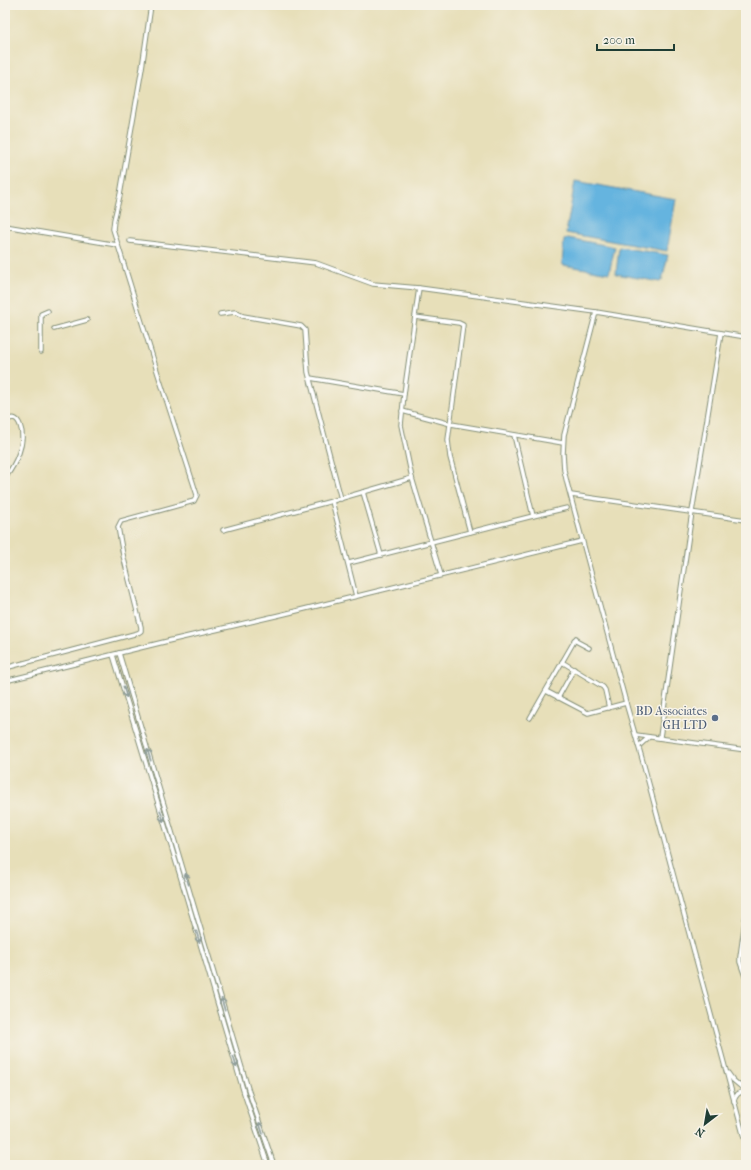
<svg xmlns="http://www.w3.org/2000/svg" width="751" height="1170" font-family="'IM FELL French Canon',serif">
  <rect width="100%" height="100%" fill="#f7f3e8"/>
  <filter id="ink" filterUnits="userSpaceOnUse"><feTurbulence type="fractalNoise" baseFrequency=".025" numOctaves="2"/><feDisplacementMap in="SourceGraphic" scale="8" xChannelSelector="R" yChannelSelector="G"/><feConvolveMatrix kernelMatrix="1 2 1 2 8 2 1 2 1" color-interpolation-filters="sRGB"/></filter>
  <filter id="wash" filterUnits="userSpaceOnUse"><feTurbulence type="fractalNoise" baseFrequency=".012" numOctaves="4" result="noise"/><feDisplacementMap in="SourceGraphic" scale="16" xChannelSelector="R" yChannelSelector="G"/><feGaussianBlur stdDeviation="0.9" result="paint"/><feColorMatrix in="noise" values="0 0 0 0 0 0 0 0 0 0 0 0 0 0 0 0 0 1.4 0 .05"/><feComposite in="paint" operator="in"/></filter>
  <g filter="url(#wash)">
    <rect width="100%" height="100%" fill="#e7dfb9"/>
    <g fill="#65b4df" stroke="#42788a">
      <path d="M 575,181 L 676,199 L 667,251 L 566,233 Z"/>
      <path d="M 568,238 L 615,247 L 609,273 L 563,265 L 562,264 L 564,240 Z"/>
      <path d="M 619,247 L 668,255 L 662,280 L 660,282 L 616,274 Z"/>
    </g>
  </g>
  <g filter="url(#ink)">
    <g fill="none" stroke-linecap="round" stroke-linejoin="round">
      <g stroke="#838e76" stroke-width="5.5">
        <g id="minor">
          <path d="M 5,226 L 117,245"/>
          <path d="M 130,241 L 316,263 L 373,284 L 419,288 L 596,312"/>
          <path d="M 419,288 L 404,394 L 401,425 L 412,478 L 441,575"/>
          <path d="M 220,314 L 235,312 L 243,316 L 301,326 L 305,330 L 308,372 L 341,499"/>
          <path d="M 415,317 L 459,323 L 463,325 L 448,440 L 450,457 L 470,532"/>
          <path d="M 54,329 L 87,320"/>
          <path d="M 746,337 L 596,312 L 564,435 L 563,454 L 564,470 L 567,483 L 626,703 L 643,762 L 746,1145"/>
          <path d="M 41,352 L 41,314 L 48,311"/>
          <path d="M 310,378 L 404,394"/>
          <path d="M 402,411 L 451,424 L 563,443"/>
          <path d="M 5,420 C 13,417 17,417 20,425 C 27,442 15,465 5,478"/>
          <path d="M 514,435 L 533,516"/>
          <path d="M 363,492 L 381,555"/>
          <path d="M 571,495 L 746,520"/>
          <path d="M 332,501 L 356,596"/>
          <path d="M 223,530 L 332,501 L 412,478"/>
          <path d="M 349,563 L 533,516 L 567,508"/>
          <path d="M 574,640 L 589,648"/>
          <path d="M 119,653 L 249,1092 L 274,1165"/>
          <path d="M 113,655 L 179,872 L 244,1093 L 268,1165"/>
          <path d="M 562,662 L 603,687 L 605,690 L 609,708"/>
          <path d="M 5,668 L 138,633 L 141,631 L 141,627 L 123,555 L 118,527 L 121,521 L 194,501 L 197,495 L 158,374 L 113,229 L 114,220 L 120,195 L 142,68 L 151,5"/>
          <path d="M 5,681 L 168,641 L 284,614 L 582,541"/>
          <path d="M 546,691 L 588,713 L 626,703"/>
          <path d="M 558,698 L 574,669"/>
          <path d="M 530,718 L 576,638"/>
          <path d="M 636,735 L 746,750"/>
          <path d="M 660,737 L 692,512 L 721,333"/>
          <path d="M 639,746 L 649,737"/>
          <path d="M 746,914 L 740,957 L 740,962 L 746,979"/>
          <path d="M 728,1073 L 733,1080 L 746,1091"/>
          <path d="M 734,1101 C 736,1094 740,1091 746,1092"/>
        </g>
      </g>
      <use href="#minor" stroke="#fff" stroke-width="3.5"/>
    </g>
    <defs><path id="oneway-shaft" d="M-6 0H5M1.5-3L5.5 0L1.5 3" fill="none" stroke-width="1.6" stroke-linecap="round" stroke-linejoin="round"/></defs>
    <g stroke="#8f9e9a">
      <use href="#oneway-shaft" transform="translate(125 692) rotate(73)"/>
      <use href="#oneway-shaft" transform="translate(149 755) rotate(-107)"/>
      <use href="#oneway-shaft" transform="translate(162 816) rotate(73)"/>
      <use href="#oneway-shaft" transform="translate(187 879) rotate(-106)"/>
      <use href="#oneway-shaft" transform="translate(198 937) rotate(74)"/>
      <use href="#oneway-shaft" transform="translate(223 1004) rotate(-106)"/>
      <use href="#oneway-shaft" transform="translate(235 1062) rotate(74)"/>
      <use href="#oneway-shaft" transform="translate(261 1128) rotate(-108)"/>
    </g>
  </g>
  <circle fill="#5c6f8a" stroke="#f7f3e8" stroke-width="1.5" cx="715" cy="718" r="4"/>
  <g text-anchor="middle" stroke-width="3" stroke-linejoin="round" paint-order="stroke">
    <g font-size="12" fill="#4e5e75" stroke="#f7f3e8" text-anchor="end">
      <text x="707" y="715">BD Associates<tspan x="707" dy="14">GH LTD</tspan></text>
    </g>
  </g>
  <rect width="751" height="1170" fill="none" stroke="#f7f3e8" stroke-width="20"/>
  <g transform="translate(705 1124) rotate(211)" stroke="#f7f3e8" stroke-width="3" paint-order="stroke">
  <path d="M0-3L7 15L0 10L-7 15Z" fill="#1f3d34"/>
  <text y="-6" font-size="11" font-weight="bold" text-anchor="middle" fill="#1f3d34">N</text>
  </g>
  <path d="M597 44v6h77v-6" fill="none" stroke="#1f3d34" stroke-width="2"/>
  <text x="603" y="44" font-size="12" fill="#1f3d34" stroke="#f7f3e8" stroke-width="3" paint-order="stroke">200 m</text>
</svg>
